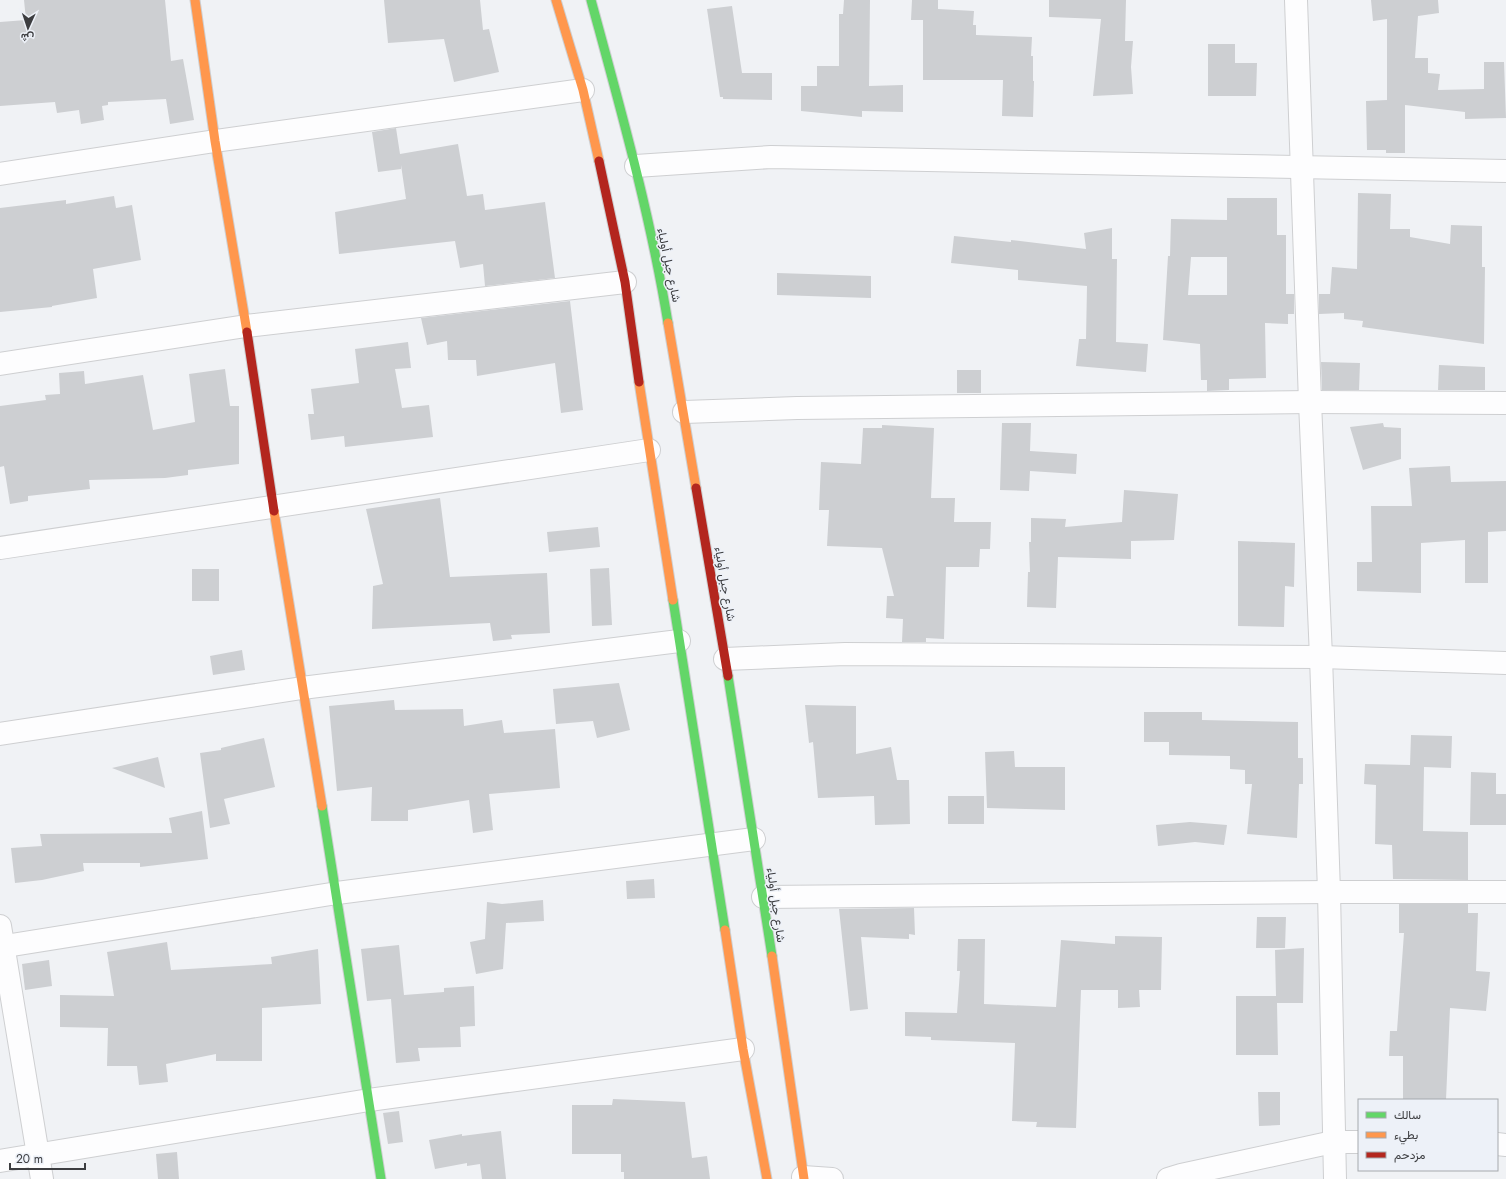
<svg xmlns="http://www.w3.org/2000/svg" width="1506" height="1179" font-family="Jost,Vazirmatn,sans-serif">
  <rect width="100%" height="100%" fill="#f0f2f5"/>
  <g fill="#cdcfd2" fill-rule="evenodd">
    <path d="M 24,0 L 165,0 L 171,61 L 183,59 L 194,120 L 170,124 L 166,99 L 108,102 L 108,105 L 102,106 L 104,120 L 81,124 L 79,110 L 57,113 L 55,102 L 0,106 L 0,22 L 26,20 Z"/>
    <path d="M 384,0 L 480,0 L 483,30 L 489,29 L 499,72 L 454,82 L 444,39 L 388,43 Z"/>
    <path d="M 844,0 L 870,0 L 869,86 L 903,85 L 903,112 L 862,111 L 862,117 L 801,111 L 801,86 L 817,86 L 817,66 L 839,66 L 839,14 L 843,14 Z"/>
    <path d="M 912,0 L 938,0 L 938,9 L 974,11 L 973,25 L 976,25 L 976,35 L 1032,37 L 1031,56 L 1033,56 L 1033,81 L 1034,81 L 1033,117 L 1002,116 L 1003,80 L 923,80 L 923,20 L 911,20 Z"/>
    <path d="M 1049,0 L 1126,0 L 1125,41 L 1133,41 L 1131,67 L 1133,94 L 1093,96 L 1101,19 L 1049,17 Z"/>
    <path d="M 1371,0 L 1438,0 L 1439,13 L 1418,16 L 1415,58 L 1428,58 L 1428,73 L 1440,74 L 1438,90 L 1484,89 L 1484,62 L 1504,62 L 1506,118 L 1465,119 L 1465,112 L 1405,105 L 1405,153 L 1386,153 L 1386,150 L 1367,150 L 1366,101 L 1387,100 L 1387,19 L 1373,21 Z"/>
    <path d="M 732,6 L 742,73 L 772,73 L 772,100 L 723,99 L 723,97 L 720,97 L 707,9 Z"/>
    <path d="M 1208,44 L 1235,44 L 1235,63 L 1257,63 L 1256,96 L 1208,96 Z"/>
    <path d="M 396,128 L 400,154 L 458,144 L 467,196 L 483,194 L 485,210 L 545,202 L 555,278 L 485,286 L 483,264 L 460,268 L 455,241 L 339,254 L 335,212 L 406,199 L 401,165 L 401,169 L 378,172 L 372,132 Z"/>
    <path d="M 1358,193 L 1391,194 L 1390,229 L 1410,229 L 1410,237 L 1450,244 L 1451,225 L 1482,226 L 1482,267 L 1485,267 L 1484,344 L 1362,327 L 1363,321 L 1344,319 L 1344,313 L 1319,314 L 1319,294 L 1330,294 L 1332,267 L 1357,269 Z"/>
    <path d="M 114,196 L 116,208 L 132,205 L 141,260 L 93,269 L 97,298 L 52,306 L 52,307 L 0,312 L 0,208 L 66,200 L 66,204 Z"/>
    <path d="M 1227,198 L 1277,198 L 1277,235 L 1286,235 L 1286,294 L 1294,294 L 1294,314 L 1288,314 L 1288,324 L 1265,323 L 1266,378 L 1229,379 L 1229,390 L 1207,391 L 1207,380 L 1201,380 L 1200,344 L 1163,340 L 1168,256 L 1170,256 L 1171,219 L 1227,220 ZM 1191,257 L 1227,257 L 1227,295 L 1188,295 Z"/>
    <path d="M 1112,228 L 1112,259 L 1117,259 L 1116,342 L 1148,344 L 1146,372 L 1076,366 L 1079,339 L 1086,339 L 1087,286 L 1018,280 L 1018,270 L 951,263 L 954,236 L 1011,242 L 1011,240 L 1086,249 L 1084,233 Z"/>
    <path d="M 777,273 L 871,276 L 871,298 L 777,295 Z"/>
    <path d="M 570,301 L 583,410 L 561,413 L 555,363 L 477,376 L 476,360 L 448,360 L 447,341 L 427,345 L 421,318 Z"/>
    <path d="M 408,342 L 411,368 L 395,369 L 402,408 L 429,405 L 433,437 L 345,447 L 344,436 L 311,440 L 308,414 L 314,414 L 311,389 L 359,383 L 355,349 Z"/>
    <path d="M 1321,362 L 1360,363 L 1359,390 L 1322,390 Z"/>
    <path d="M 1439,365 L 1485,367 L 1485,390 L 1438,390 Z"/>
    <path d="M 225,369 L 230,406 L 239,406 L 239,464 L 188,470 L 188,475 L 165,478 L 89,480 L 90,489 L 28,496 L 28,501 L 10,504 L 4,466 L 0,467 L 0,406 L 46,400 L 45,395 L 60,394 L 59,373 L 84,371 L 85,384 L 143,375 L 153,430 L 195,422 L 189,374 Z"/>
    <rect x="957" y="370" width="24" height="23"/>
    <path d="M 1002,423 L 1031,423 L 1030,451 L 1077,454 L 1076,474 L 1030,471 L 1029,491 L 1000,490 Z"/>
    <path d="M 1383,423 L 1384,427 L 1401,428 L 1401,459 L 1363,470 L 1350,427 Z"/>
    <path d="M 882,425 L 934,428 L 931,498 L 955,498 L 954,522 L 991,522 L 990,549 L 980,549 L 979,567 L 946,567 L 944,639 L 926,638 L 926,642 L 902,642 L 903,619 L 886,618 L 887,596 L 894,596 L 882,548 L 827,546 L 829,510 L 819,510 L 821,462 L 861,464 L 863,428 L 882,428 Z"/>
    <path d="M 1450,466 L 1451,482 L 1506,481 L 1506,531 L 1488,532 L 1488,583 L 1465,583 L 1465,540 L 1421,543 L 1421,593 L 1357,591 L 1357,562 L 1372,562 L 1371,506 L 1412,506 L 1409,468 Z"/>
    <path d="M 1124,490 L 1178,494 L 1174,540 L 1131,541 L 1131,559 L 1058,557 L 1056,608 L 1027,607 L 1028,572 L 1030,572 L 1029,542 L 1031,542 L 1031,518 L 1066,519 L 1065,527 L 1122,522 Z"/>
    <path d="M 440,498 L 450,577 L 547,573 L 550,633 L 511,635 L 512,639 L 493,641 L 490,623 L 372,629 L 373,586 L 383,584 L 366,509 Z"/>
    <path d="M 598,527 L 600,547 L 549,552 L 547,532 Z"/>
    <path d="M 1238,541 L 1295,543 L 1294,587 L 1285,586 L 1284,627 L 1238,626 Z"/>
    <path d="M 609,568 L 612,625 L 592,626 L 590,569 Z"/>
    <rect x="192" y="569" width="27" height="32"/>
    <path d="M 242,650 L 245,670 L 213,675 L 210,656 Z"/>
    <path d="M 619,683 L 630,730 L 597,738 L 593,721 L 556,724 L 553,689 Z"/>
    <path d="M 394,700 L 395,710 L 463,709 L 464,726 L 502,720 L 504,733 L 555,729 L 560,788 L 489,794 L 493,830 L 473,833 L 469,800 L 408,810 L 408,821 L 371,821 L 372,787 L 337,791 L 329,706 Z"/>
    <path d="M 805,705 L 856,706 L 856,754 L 891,747 L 897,780 L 909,780 L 910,824 L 875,825 L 874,796 L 818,798 L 813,742 L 809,743 Z"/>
    <path d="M 1144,712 L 1202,712 L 1202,720 L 1298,722 L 1298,758 L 1303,758 L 1303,784 L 1299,784 L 1297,838 L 1247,834 L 1252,784 L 1245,784 L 1245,770 L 1230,769 L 1230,756 L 1169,755 L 1169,742 L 1144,742 Z"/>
    <path d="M 1411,735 L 1452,736 L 1451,768 L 1424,767 L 1423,831 L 1468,832 L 1468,880 L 1393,879 L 1392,845 L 1375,844 L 1376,785 L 1364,784 L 1365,764 L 1410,765 Z"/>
    <path d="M 264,738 L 275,787 L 224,799 L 230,824 L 210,828 L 200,753 L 221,750 L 221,748 Z"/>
    <path d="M 1014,751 L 1015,767 L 1065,767 L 1065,810 L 987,808 L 985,752 Z"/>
    <path d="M 158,757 L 165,788 L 112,768 Z"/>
    <path d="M 1471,772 L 1496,773 L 1496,794 L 1506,794 L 1506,825 L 1470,825 Z"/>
    <rect x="948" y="796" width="36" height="28"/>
    <path d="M 202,811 L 208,859 L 140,867 L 140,863 L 83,863 L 84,871 L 42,880 L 15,883 L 11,848 L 42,846 L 40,834 L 172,833 L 169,818 Z"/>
    <path d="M 1190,822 L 1227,825 L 1224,845 L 1195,842 L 1158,846 L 1156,825 Z"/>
    <path d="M 654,879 L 655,898 L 627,899 L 626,881 Z"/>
    <path d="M 543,900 L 544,921 L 506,923 L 503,969 L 476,974 L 470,942 L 485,939 L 487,902 L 502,904 Z"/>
    <path d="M 1399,904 L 1468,904 L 1468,913 L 1478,913 L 1476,971 L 1490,972 L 1486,1011 L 1450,1008 L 1446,1100 L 1403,1100 L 1403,1056 L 1389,1056 L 1390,1031 L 1397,1031 L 1404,933 L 1399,933 Z"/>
    <path d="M 914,908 L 915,935 L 909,934 L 909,939 L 861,937 L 868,1009 L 850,1011 L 839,909 Z"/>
    <path d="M 1257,917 L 1286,917 L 1285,948 L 1256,948 Z"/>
    <path d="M 1115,936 L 1162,937 L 1161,990 L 1139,990 L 1140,1007 L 1118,1008 L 1118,990 L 1081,990 L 1076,1128 L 1036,1127 L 1037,1122 L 1012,1121 L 1015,1043 L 931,1040 L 931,1037 L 905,1036 L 905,1012 L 957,1013 L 960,971 L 957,971 L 958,939 L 985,939 L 984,1004 L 1056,1007 L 1061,940 L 1115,944 Z"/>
    <path d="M 167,942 L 171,970 L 272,964 L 271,957 L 318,949 L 321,1004 L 262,1008 L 262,1061 L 216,1061 L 216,1054 L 166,1064 L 168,1082 L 139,1085 L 137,1066 L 107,1066 L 108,1028 L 60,1027 L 60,995 L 114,996 L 107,952 Z"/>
    <path d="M 399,945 L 404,995 L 444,992 L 444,988 L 474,986 L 475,1026 L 460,1027 L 461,1047 L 418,1048 L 420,1061 L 396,1063 L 391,999 L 367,1001 L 361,949 Z"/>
    <path d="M 1304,948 L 1303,1003 L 1277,1003 L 1278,1055 L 1236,1055 L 1236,996 L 1276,996 L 1275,950 Z"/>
    <path d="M 49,960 L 52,986 L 25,990 L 22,964 Z"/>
    <path d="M 1258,1092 L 1280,1092 L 1280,1125 L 1259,1126 Z"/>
    <path d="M 613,1099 L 685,1102 L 692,1158 L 707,1156 L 710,1179 L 624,1179 L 624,1172 L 621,1172 L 621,1154 L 572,1154 L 572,1105 L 612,1105 Z"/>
    <path d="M 399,1111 L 403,1142 L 388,1144 L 383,1113 Z"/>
    <path d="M 501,1131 L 506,1179 L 482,1179 L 480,1164 L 467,1166 L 467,1163 L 435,1169 L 429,1140 L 462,1134 L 462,1136 Z"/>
    <path d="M 177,1152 L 179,1179 L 158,1179 L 156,1154 Z"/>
  </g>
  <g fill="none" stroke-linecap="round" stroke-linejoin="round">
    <g stroke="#cecfd1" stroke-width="24">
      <g id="street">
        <path d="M 1296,0 L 1310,402 L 1321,657 L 1329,892 L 1335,1179"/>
        <path d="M 636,166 L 771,157 L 1506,171"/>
        <path d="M 0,174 L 215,141 L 583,90"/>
        <path d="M 0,364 L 246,326 L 625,282"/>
        <path d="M 684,412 L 797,408 L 1310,402 L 1506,403"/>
        <path d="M 0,548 L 649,450"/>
        <path d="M 725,659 L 845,654 L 1321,657 L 1506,663"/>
        <path d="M 0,734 L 302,688 L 679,641"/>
        <path d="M 763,897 L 1329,892 L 1506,892"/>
        <path d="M 0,926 L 42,1179"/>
        <path d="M 0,947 L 337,893 L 754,839"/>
        <path d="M 1497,1144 L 1506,1145"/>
        <path d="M 0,1161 L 369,1100 L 743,1049"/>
        <path d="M 803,1177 L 832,1179"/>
        <path d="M 1168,1179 L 1181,1175 L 1333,1142 L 1359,1142"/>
      </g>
    </g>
    <g stroke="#cecfd1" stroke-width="11">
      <g id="fast">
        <path d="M 591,0 C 620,107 650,213 668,323"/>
        <path d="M 673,600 L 725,930"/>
        <path d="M 728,676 L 772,956"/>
        <path d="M 322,806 L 381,1179"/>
      </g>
    </g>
    <g stroke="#cecfd1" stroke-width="11">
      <g id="slow">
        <path d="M 195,0 L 215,141 L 247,332"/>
        <path d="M 556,0 L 583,90 L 599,161"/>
        <path d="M 668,323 L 696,488"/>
        <path d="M 639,382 L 673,600"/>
        <path d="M 274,511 L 322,806"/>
        <path d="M 725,930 L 743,1049 L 767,1179"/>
        <path d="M 772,956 L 804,1179"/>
      </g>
    </g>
    <g stroke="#cecfd1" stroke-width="11">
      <g id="jam">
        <path d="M 599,161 L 625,282 L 639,382"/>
        <path d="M 247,332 L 274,511"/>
        <path d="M 696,488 L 728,676"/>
      </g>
    </g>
    <use href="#street" stroke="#fdfdfe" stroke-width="22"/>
    <use href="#fast" stroke="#63d668" stroke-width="9"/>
    <use href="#slow" stroke="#ff974d" stroke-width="9"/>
    <use href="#jam" stroke="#b3261e" stroke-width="9"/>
  </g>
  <g text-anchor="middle" stroke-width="3" stroke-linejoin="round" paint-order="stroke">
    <g font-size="12" fill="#3c3d40" stroke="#edf1f8">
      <text transform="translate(669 265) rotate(78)" y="4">شارع جبل أولياء</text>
      <text transform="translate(725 584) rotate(80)" y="4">شارع جبل أولياء</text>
      <text transform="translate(776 905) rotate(82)" y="4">شارع جبل أولياء</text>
    </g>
  </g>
  <rect x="1358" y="1099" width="140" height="72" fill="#edf1f8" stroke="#a6a9ae"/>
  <rect x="1366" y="1112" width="20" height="6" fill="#63d668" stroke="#a6a9ae"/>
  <text x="1394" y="1119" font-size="12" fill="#3c3d40">سالك</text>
  <rect x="1366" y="1132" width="20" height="6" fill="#ff974d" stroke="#a6a9ae"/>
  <text x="1394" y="1139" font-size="12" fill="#3c3d40">بطيء</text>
  <rect x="1366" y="1152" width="20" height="6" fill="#b3261e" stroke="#a6a9ae"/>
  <text x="1394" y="1159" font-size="12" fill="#3c3d40">مزدحم</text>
  <g transform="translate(28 28) rotate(183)" stroke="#edf1f8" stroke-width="3" paint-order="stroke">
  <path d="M0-3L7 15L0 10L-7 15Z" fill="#3c3d40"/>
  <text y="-6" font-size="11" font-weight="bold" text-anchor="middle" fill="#3c3d40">ش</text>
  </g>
  <path d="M10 1163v6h75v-6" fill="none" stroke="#3c3d40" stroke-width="2"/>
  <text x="16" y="1163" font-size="12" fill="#3c3d40" stroke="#edf1f8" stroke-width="3" paint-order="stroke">20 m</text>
</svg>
